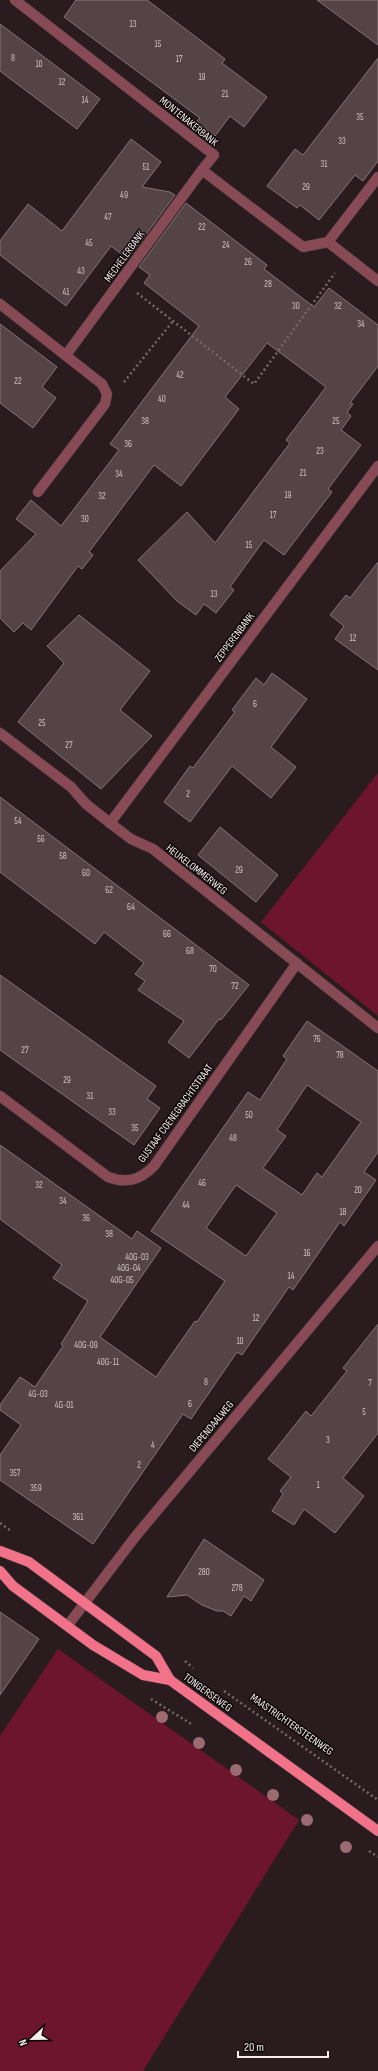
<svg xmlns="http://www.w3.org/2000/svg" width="378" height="2071" font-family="'Sofia Sans Condensed',sans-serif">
  <rect width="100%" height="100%" fill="#2a1c1e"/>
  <g fill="#6d152c">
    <path d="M 378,773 L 378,1016 L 261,922 Z"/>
    <path d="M 58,1649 L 299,1820 L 143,2071 L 0,2071 L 0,1736 Z"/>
  </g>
  <g fill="#554446" stroke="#867476" fill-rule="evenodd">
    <path d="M 76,0 L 147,0 L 225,59 L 222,63 L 267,97 L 244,127 L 230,116 L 215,136 L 196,122 L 200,118 L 64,17 Z"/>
    <path d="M 317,0 L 378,0 L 378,45 Z"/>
    <path d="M 0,24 L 100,99 L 77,129 L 0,71 Z"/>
    <path d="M 378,58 L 378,161 L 363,181 L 355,175 L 319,220 L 300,205 L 297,208 L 267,186 L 295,149 L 303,155 Z"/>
    <path d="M 131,139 L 161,162 L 142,187 L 170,192 L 175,195 L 128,259 L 111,246 L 66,306 L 0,255 L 0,241 L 28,204 L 62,231 Z"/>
    <path d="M 186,203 L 267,265 L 264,269 L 314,307 L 329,288 L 378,325 L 378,366 L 350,403 L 353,404 L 347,412 L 351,416 L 341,430 L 361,445 L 328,489 L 332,492 L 284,555 L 264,540 L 230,587 L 234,590 L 216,613 L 204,604 L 196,615 L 177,601 L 138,560 L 187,512 L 215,543 L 290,443 L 286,440 L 326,387 L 267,343 L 225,397 L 239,409 L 181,486 L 154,465 L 89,552 L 93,555 L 82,569 L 78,566 L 31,630 L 23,623 L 14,632 L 0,618 L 0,571 L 36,534 L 16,519 L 31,500 L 61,526 L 119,450 L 110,444 L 199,326 L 144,283 L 150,275 L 139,267 Z"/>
    <path d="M 0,324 L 57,367 L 42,387 L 56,398 L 33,428 L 0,403 Z"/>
    <path d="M 378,562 L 378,670 L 335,639 L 344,626 L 330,615 L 346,595 L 350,598 Z"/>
    <path d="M 79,615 L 150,671 L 120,710 L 152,736 L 101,789 L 18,722 L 64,663 L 47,646 Z"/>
    <path d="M 272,673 L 307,699 L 271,747 L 296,767 L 271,798 L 232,766 L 190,822 L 164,802 L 190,766 L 193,768 L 235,712 L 232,710 L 256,678 L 264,685 Z"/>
    <path d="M 0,797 L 249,985 L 221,1020 L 219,1019 L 189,1058 L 168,1042 L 184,1021 L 138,990 L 145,981 L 135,974 L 144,963 L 104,932 L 95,944 L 0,872 Z"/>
    <path d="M 220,827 L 278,875 L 256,902 L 198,855 Z"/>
    <path d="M 0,975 L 156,1086 L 147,1099 L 160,1108 L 134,1145 L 0,1050 Z"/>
    <path d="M 307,1021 L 378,1071 L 378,1152 L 364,1172 L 376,1180 L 344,1226 L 340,1222 L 293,1290 L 289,1287 L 242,1355 L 237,1352 L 191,1419 L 183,1414 L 93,1544 L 0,1480 L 0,1455 L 21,1425 L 0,1410 L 0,1405 L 20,1377 L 35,1387 L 63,1346 L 61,1344 L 88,1301 L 53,1278 L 62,1265 L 0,1219 L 0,1145 L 132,1239 L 137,1231 L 161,1248 L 100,1337 L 156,1377 L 195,1321 L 197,1322 L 225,1281 L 151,1231 L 248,1092 L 260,1100 L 287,1059 L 283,1056 ZM 307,1085 L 361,1122 L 322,1177 L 317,1173 L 302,1195 L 263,1168 L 286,1136 L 277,1130 ZM 236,1185 L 277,1213 L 246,1256 L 206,1228 Z"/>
    <path d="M 378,1324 L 378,1433 L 343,1478 L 364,1496 L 335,1533 L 304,1509 L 294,1525 L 272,1511 L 283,1494 L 280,1491 L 291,1477 L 268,1459 L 306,1411 L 311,1416 L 347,1371 L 343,1368 Z"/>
    <path d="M 204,1539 L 264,1580 L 251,1601 L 244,1596 L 231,1616 L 223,1611 L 217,1611 L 202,1605 L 187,1595 L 167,1597 Z"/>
    <path d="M 0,1612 L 39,1639 L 0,1695 Z"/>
  </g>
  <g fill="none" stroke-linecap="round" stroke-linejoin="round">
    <g stroke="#47393b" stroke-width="11">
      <g id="minor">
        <path d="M 15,0 L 214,155 L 202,170 L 303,247 L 328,242 L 378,177"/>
        <path d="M 328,242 L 378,281"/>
        <path d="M 0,304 L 102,384 L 107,394 L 105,404 L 38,492"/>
        <path d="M 66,355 L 202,170"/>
        <path d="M 0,733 L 71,787 L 86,804 L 110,823 L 131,839 L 153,849 L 378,1028"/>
        <path d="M 110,823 L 378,466"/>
        <path d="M 0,1096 L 108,1177 C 127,1184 140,1180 154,1166 L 297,963"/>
        <path d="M 68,1625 L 135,1537 L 378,1246"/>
      </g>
    </g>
    <g stroke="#47393b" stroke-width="11">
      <g id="major">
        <path d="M 0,1551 L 29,1562 L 156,1656 L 170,1680"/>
        <path d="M 0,1571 L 13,1586 L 93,1645 L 143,1675 L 170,1680 L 378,1831"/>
      </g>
    </g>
    <g stroke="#746869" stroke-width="2.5" stroke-dasharray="2 3" stroke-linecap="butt">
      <path d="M 137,293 L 254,384 L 335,273"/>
      <path d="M 124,382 L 173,321"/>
      <path d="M 0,1523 L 11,1531"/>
      <path d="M 185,1661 L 193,1668"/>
      <path d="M 224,1691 L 378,1800"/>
      <path d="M 151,1699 L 193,1725"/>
      <path d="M 369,1851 L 378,1857"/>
    </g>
    <use href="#minor" stroke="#884b55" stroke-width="10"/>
    <use href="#major" stroke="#f17289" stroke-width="10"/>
  </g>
  <g fill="#9c6b72">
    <circle cx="162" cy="1717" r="6"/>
    <circle cx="199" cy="1743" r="6"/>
    <circle cx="236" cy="1770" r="6"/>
    <circle cx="273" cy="1795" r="6"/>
    <circle cx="307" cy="1820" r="6"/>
    <circle cx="346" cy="1847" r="6"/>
  </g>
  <g text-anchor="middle" stroke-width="3" stroke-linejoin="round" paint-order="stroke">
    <g font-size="9" fill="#cec3c3">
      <text x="133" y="27">13</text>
      <text x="158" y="47">15</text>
      <text x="13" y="61">8</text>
      <text x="179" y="62">17</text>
      <text x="39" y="67">10</text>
      <text x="202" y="80">19</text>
      <text x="62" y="85">12</text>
      <text x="225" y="97">21</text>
      <text x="85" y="103">14</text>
      <text x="360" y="120">35</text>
      <text x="342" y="144">33</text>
      <text x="324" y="167">31</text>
      <text x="146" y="170">51</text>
      <text x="306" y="190">29</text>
      <text x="124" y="198">49</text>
      <text x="108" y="220">47</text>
      <text x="202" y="230">22</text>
      <text x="89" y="246">45</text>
      <text x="226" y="248">24</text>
      <text x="248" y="265">26</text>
      <text x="81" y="274">43</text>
      <text x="268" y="287">28</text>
      <text x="66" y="295">41</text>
      <text x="296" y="309">30</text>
      <text x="338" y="309">32</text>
      <text x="361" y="327">34</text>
      <text x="180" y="378">42</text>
      <text x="18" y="384">22</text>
      <text x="162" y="402">40</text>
      <text x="145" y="424">38</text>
      <text x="336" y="424">25</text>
      <text x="128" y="447">36</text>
      <text x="320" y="454">23</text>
      <text x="303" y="476">21</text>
      <text x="119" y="477">34</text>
      <text x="288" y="498">19</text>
      <text x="102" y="499">32</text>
      <text x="273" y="518">17</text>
      <text x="85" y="522">30</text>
      <text x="249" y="548">15</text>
      <text x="214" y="597">13</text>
      <text x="353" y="641">12</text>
      <text x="255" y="707">6</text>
      <text x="42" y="726">25</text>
      <text x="69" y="748">27</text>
      <text x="188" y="797">2</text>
      <text x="18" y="824">54</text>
      <text x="41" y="842">56</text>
      <text x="63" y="859">58</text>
      <text x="239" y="873">29</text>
      <text x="86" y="876">60</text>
      <text x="109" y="893">62</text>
      <text x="131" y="910">64</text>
      <text x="167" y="937">66</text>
      <text x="190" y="954">68</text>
      <text x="213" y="972">70</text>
      <text x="235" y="989">72</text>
      <text x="317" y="1042">76</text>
      <text x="25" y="1053">27</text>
      <text x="340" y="1058">78</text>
      <text x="67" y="1083">29</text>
      <text x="90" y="1099">31</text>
      <text x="112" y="1115">33</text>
      <text x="249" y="1118">50</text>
      <text x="135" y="1131">35</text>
      <text x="233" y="1141">48</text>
      <text x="202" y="1186">46</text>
      <text x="39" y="1188">32</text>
      <text x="358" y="1193">20</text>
      <text x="63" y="1204">34</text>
      <text x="186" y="1208">44</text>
      <text x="343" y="1215">18</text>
      <text x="86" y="1221">36</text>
      <text x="109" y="1237">38</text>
      <text x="307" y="1256">16</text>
      <text x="137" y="1260">40G-03</text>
      <text x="129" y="1271">40G-04</text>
      <text x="291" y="1279">14</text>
      <text x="122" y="1283">40G-05</text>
      <text x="256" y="1321">12</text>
      <text x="240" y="1344">10</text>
      <text x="86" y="1348">40G-09</text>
      <text x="108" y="1365">40G-11</text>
      <text x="206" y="1385">8</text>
      <text x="370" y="1386">7</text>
      <text x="38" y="1397">4G-03</text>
      <text x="190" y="1407">6</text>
      <text x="64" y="1408">4G-01</text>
      <text x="364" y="1415">5</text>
      <text x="328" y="1443">3</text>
      <text x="153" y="1448">4</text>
      <text x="139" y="1468">2</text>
      <text x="15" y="1476">357</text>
      <text x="318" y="1488">1</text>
      <text x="36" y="1491">359</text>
      <text x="78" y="1520">361</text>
      <text x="204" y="1575">280</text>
      <text x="237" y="1591">278</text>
    </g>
    <g font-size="11" fill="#f7eded" stroke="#0e0809">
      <text transform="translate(189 121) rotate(39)" y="4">MONTENAKERBANK</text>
      <text transform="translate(124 256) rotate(-54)" y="4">MECHELERBANK</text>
      <text transform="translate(234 637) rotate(-53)" y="4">ZEPPERENBANK</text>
      <text transform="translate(197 869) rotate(38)" y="4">HEUKELOMMERWEG</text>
      <text transform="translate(175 1113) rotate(-54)" y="4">GUSTAAF COENEGRACHTSTRAAT</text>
      <text transform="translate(211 1426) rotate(-50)" y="4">DIEPENDAALWEG</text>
      <text transform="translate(208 1692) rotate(36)" y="4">TONGERSEWEG</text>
      <text transform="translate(292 1724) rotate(35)" y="4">MAASTRICHTERSTEENWEG</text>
    </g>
  </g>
  <g transform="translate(32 2039) rotate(248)" stroke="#0e0809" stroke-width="3" paint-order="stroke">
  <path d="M0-3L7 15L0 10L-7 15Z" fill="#f7eded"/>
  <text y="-6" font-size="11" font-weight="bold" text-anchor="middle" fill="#f7eded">N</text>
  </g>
  <path d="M238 2051v6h90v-6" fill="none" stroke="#f7eded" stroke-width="2"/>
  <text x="244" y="2051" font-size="12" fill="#f7eded" stroke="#0e0809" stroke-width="3" paint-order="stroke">20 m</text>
</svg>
